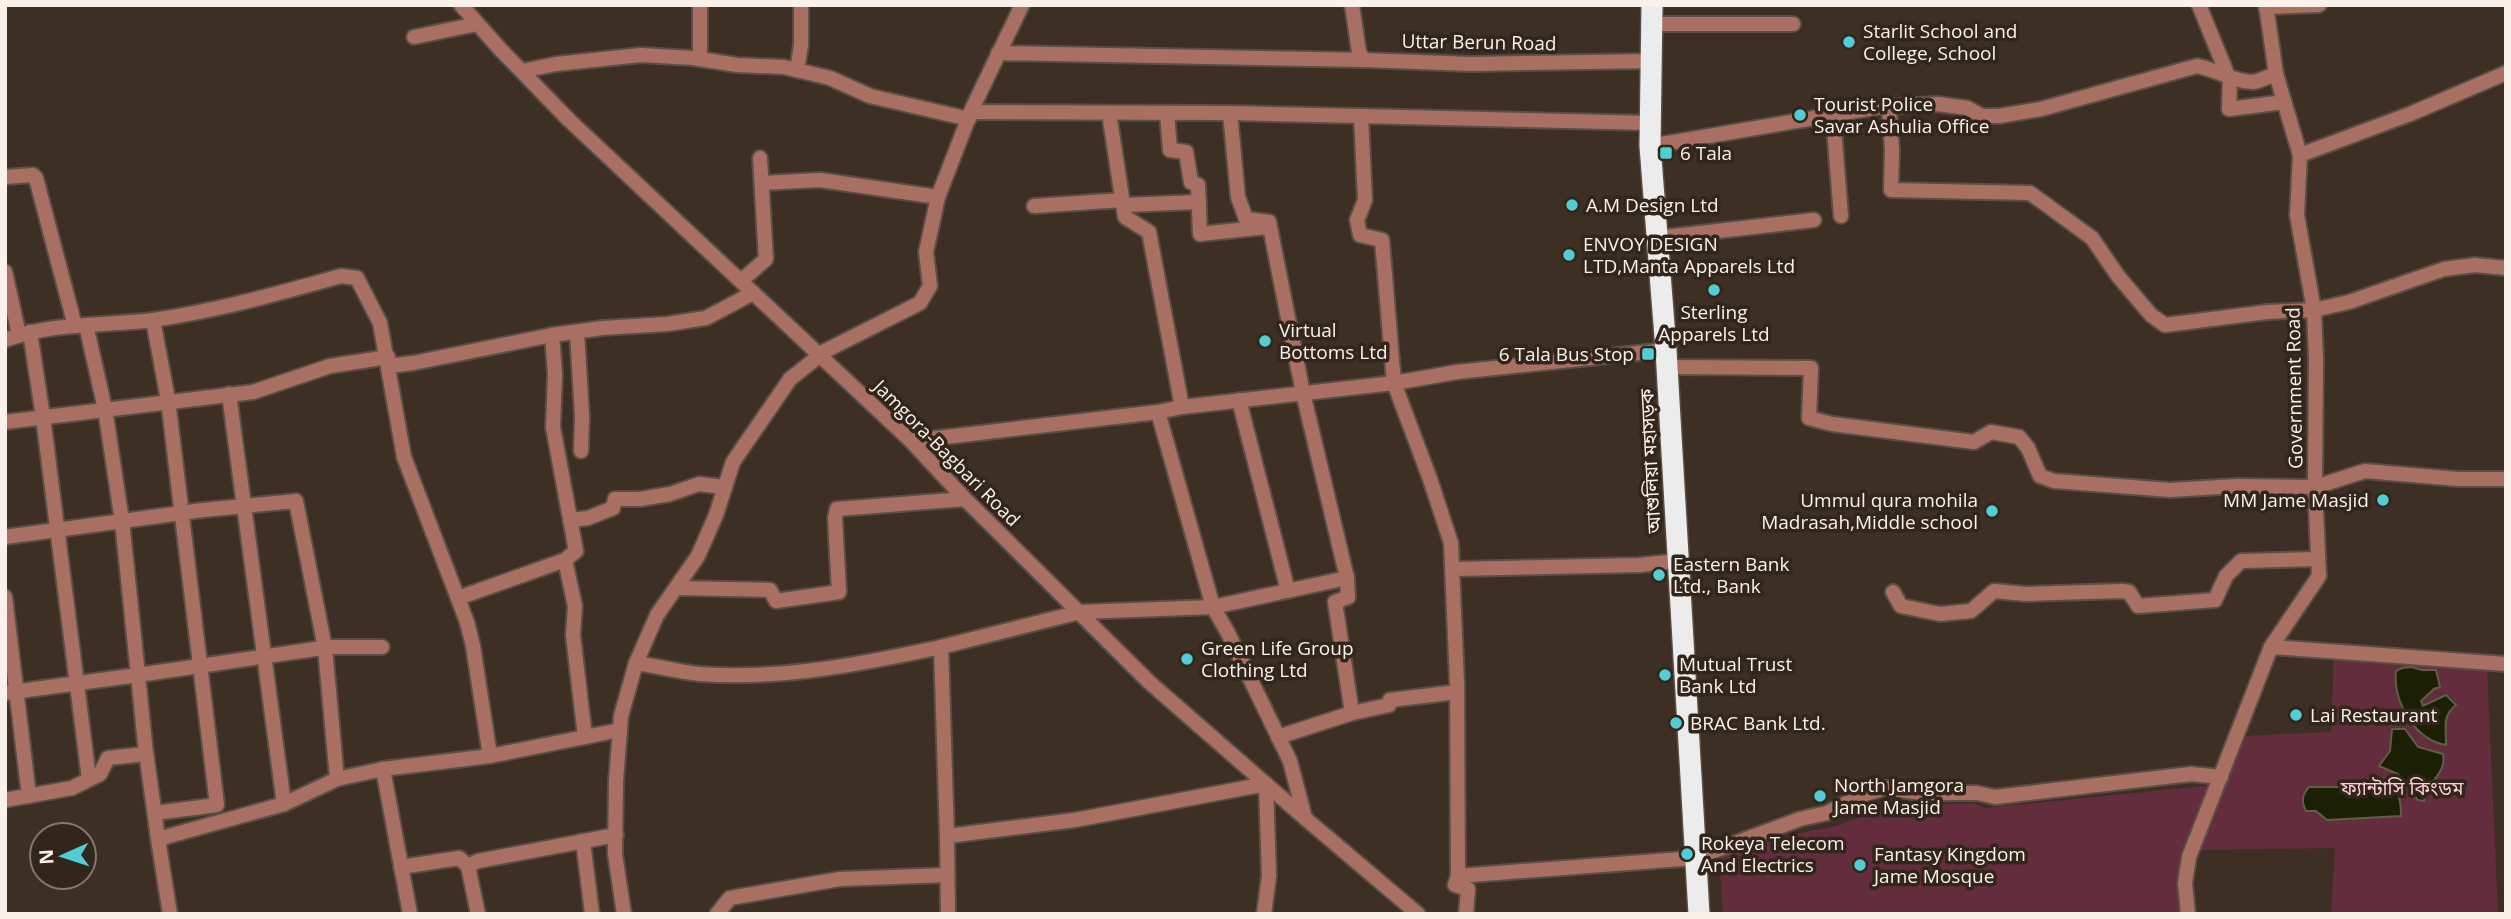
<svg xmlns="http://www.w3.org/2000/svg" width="2511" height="919" font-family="'Open Sans','Noto Sans Bengali',sans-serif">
  <rect width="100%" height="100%" fill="#3d2f24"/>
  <path fill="#642d3d" d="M 2334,653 L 2487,666 L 2498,914 L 2331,914 L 2335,848 L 2185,850 L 2179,885 L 2181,914 L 1723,914 L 1719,856 L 1765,840 L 1836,826 L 1887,807 L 1973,803 L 1985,808 L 2224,784 L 2243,736 L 2331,732 Z"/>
  <g fill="#1b1f04" stroke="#5e5e49" stroke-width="2">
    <path d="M 2412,667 L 2422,670 L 2436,670 L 2440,687 L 2434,689 L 2421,701 L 2423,706 L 2446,695 L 2456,705 C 2442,715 2446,729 2446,745 C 2415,740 2393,702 2396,671 L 2402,668 Z"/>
    <path d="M 2392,729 L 2405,729 L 2418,747 L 2443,754 C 2447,775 2426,781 2424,801 L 2418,800 L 2398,774 L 2379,766 L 2390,751 Z"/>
    <path d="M 2378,778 L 2390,779 C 2399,791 2401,801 2401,816 L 2327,820 L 2316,811 L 2306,811 C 2301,801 2302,795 2309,787 L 2342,787 Z"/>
  </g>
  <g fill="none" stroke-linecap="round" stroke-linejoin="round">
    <g stroke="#5b4e44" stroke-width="18">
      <g id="minor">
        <path d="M 461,5 L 500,49 L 569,120 L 911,441 L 965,499 L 1149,682 L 1306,819 L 1418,914"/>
        <path d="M 1352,5 L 1359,52 L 1364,60 L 1472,64 L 1650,61"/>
        <path d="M 2199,5 L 2228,76"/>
        <path d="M 2266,7 L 2319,5"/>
        <path d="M 1652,24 L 1793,24"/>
        <path d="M 414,37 L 477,24"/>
        <path d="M 998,53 L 1364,60"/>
        <path d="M 700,59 L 700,5"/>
        <path d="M 797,70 L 801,45 L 801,5"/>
        <path d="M 522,71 L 556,64 L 641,55 L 693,58 L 737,65 L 784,67 L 830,78 L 870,96 L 969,119"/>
        <path d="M 2230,78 L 2229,109 L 2284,102"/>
        <path d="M 1889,107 L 1892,150 L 1891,190 L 2030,193 L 2092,238 L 2118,276 L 2151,315 L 2165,325 L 2267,312 L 2314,310 L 2349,302 L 2444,269 L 2475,265 L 2506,268"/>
        <path d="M 971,112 L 1230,113 L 1361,116"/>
        <path d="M 1109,113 L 1125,217 L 1149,232 L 1182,407 L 1158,412 L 1213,607 L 1228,633 L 1290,761 L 1305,818"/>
        <path d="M 1167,113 L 1170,150 L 1186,152 L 1191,182 L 1198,185 L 1200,234 L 1267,227"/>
        <path d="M 1833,116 L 1841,216"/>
        <path d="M 1650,146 L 1879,107 L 1938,104 L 1967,108 L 1982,116 L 1999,116 L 2041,109 L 2197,66 C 2216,69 2233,82 2253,82 C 2260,81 2269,76 2276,74"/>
        <path d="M 2300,155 L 2410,114 L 2506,73"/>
        <path d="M 5,177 L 33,175 L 36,178 L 75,326"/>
        <path d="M 762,183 L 820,180 L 938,197"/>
        <path d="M 1123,205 L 1199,202"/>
        <path d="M 1034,206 L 1122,200"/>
        <path d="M 1656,238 L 1814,220"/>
        <path d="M 5,272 L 19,335"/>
        <path d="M 741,281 L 766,259 L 760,158"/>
        <path d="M 153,320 L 168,400 L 217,805 L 155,813"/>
        <path d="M 30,332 L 43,417 L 89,779"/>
        <path d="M 577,332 L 582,416 L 581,451"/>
        <path d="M 552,335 L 555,374 L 553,427 L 576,551 L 565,560 L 575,606 L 573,635 L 585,737"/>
        <path d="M 5,340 C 53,322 104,326 153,320 C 217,311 280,293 341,276 L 357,278 L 380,323 L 404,457 L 467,622 L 473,646 L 490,756"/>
        <path d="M 388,366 L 413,363 L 552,335 L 602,328 L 667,324 L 706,318 L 753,293"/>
        <path d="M 1667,367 L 1811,368 L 1809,418 L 1832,424 L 1974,442 L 1991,432 L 2019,437 L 2028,448 L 2040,476 L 2054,481 L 2170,490 L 2237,486 L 2315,487 L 2365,471 L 2458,479 L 2506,479"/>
        <path d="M 229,394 L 284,804"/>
        <path d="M 1239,400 L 1288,591"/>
        <path d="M 1182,407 L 1394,383 L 1457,372 L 1666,350"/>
        <path d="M 5,422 L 253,392 L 330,366 L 388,357"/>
        <path d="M 911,441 L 1158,412"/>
        <path d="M 571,520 L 588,518 L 613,508 L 615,499 L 640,499 L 670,494 L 699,484 L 725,487"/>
        <path d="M 5,537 L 203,510 L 296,501 L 325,648 L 337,779"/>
        <path d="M 1453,569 L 1639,565 L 1678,561"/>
        <path d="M 1347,578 L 1348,597 L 1335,602 L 1352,713"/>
        <path d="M 676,588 L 770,590 L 776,601 L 839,592 L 835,518 L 837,509 L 965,499"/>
        <path d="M 1893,592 L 1901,606 L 1940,614 L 1971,611 L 1994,591 L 2026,594 L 2122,591 L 2129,592 L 2138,606 L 2215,600 L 2226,576 L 2241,561 L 2318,559"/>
        <path d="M 5,597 L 29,796"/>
        <path d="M 458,598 L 565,560"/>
        <path d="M 2271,647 L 2506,664"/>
        <path d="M 636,663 C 657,666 679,672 700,674 C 781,680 862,664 941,647"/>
        <path d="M 5,693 L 138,675 L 122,521 L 105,409 L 86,325"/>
        <path d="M 1278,737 L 1352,713 L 1389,705 L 1390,700 L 1457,692"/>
        <path d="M 146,752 L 158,839 L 284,804 L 337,779 L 383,769 L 410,914"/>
        <path d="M 383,769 L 490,756 L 620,730"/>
        <path d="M 5,800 L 72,788 L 100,774 L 108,758 L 146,754 L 138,675 L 329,647 L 382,647"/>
        <path d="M 947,836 L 941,647 L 1080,612 L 1213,607 L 1347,578 L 1303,393 L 1269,222 L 1246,219 L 1238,197 L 1230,113"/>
        <path d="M 166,837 L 158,839 L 170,914"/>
        <path d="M 583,841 L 592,914"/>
        <path d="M 401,867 L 459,858 L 468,866"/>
        <path d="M 1458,876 L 1695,858 L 1800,819 L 1827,813 L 1862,795 L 1885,788 L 1922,793 L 1977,793 L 1995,797 L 2191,774 L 2221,777"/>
        <path d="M 478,914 L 468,866 L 478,861 L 616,835"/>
        <path d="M 624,914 L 615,854 L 616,781 L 621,716 L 636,663 L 657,615 L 698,556 L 716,515 L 733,462 L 790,379 L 814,360 L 817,355 L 920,303 L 930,286 L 926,252 L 938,197 L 972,109 L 1022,5"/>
        <path d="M 717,914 L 730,898 L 840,879 L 947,875"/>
        <path d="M 948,914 L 947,836 L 1075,820 L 1266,784 L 1269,876 L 1264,914"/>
        <path d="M 1466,914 L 1468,889 L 1455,885 L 1458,876 L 1457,682 L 1451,543 L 1430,479 L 1394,383 L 1382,240 L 1360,235 L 1357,220 L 1365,200 L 1361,116 L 1650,123"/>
        <path d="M 2188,914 L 2185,883 L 2189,857 L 2271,647 L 2319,576 L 2315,487 L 2316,359 L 2314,310 L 2297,215 L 2300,155 L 2276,74 L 2266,5"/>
      </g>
    </g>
    <g stroke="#5b4e44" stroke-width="24">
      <path id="highway" d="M 1652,5 L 1650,146 L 1666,350 L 1699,914"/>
    </g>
    <use href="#minor" stroke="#a96f63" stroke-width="14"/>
    <use href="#highway" stroke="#ececec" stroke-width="21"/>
  </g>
  <g fill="#52ccd5" stroke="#32251b" stroke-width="2.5">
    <circle cx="1849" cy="42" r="7"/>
    <circle cx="1800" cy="115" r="7"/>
    <rect x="1659" y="146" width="14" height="14" rx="3.5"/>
    <circle cx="1572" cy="205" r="7"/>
    <circle cx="1569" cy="255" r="7"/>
    <circle cx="1714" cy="290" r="7"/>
    <circle cx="1265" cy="341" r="7"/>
    <rect x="1641" y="347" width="14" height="14" rx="3.5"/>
    <circle cx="2383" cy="500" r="7"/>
    <circle cx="1992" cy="511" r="7"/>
    <circle cx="1659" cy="575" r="7"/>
    <circle cx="1187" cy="659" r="7"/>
    <circle cx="1665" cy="675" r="7"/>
    <circle cx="2296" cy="715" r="7"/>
    <circle cx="1676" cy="723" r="7"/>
    <circle cx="1820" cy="796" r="7"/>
    <circle cx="1687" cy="854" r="7"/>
    <circle cx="1860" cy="865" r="7"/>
  </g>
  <g text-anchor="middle" stroke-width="7" stroke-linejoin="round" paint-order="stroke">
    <g font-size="19" fill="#faf1ea" stroke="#32251b" text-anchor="start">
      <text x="1863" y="38">Starlit School and<tspan x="1863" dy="22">College, School</tspan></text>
      <text x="1814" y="111">Tourist Police<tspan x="1814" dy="22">Savar Ashulia Office</tspan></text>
      <text x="1680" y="160">6 Tala</text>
      <text x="1586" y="212">A.M Design Ltd</text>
      <text x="1583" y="251">ENVOY DESIGN<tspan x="1583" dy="22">LTD,Manta Apparels Ltd</tspan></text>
      <text x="1714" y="319" text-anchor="middle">Sterling<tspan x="1714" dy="22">Apparels Ltd</tspan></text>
      <text x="1279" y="337">Virtual<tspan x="1279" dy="22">Bottoms Ltd</tspan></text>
      <text x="1634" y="361" text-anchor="end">6 Tala Bus Stop</text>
      <text x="1978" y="507" text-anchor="end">Ummul qura mohila<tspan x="1978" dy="22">Madrasah,Middle school</tspan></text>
      <text x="2369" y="507" text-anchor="end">MM Jame Masjid</text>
      <text x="1673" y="571">Eastern Bank<tspan x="1673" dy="22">Ltd., Bank</tspan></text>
      <text x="1201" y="655">Green Life Group<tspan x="1201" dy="22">Clothing Ltd</tspan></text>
      <text x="1679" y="671">Mutual Trust<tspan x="1679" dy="22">Bank Ltd</tspan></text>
      <text x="2310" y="722">Lai Restaurant</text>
      <text x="1690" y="730">BRAC Bank Ltd.</text>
      <text x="1834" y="792">North Jamgora<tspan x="1834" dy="22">Jame Masjid</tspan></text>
      <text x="1701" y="850">Rokeya Telecom<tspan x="1701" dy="22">And Electrics</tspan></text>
      <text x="1874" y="861">Fantasy Kingdom<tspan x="1874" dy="22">Jame Mosque</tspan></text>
    </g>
    <g font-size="19" fill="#faf1ea" stroke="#32251b">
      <text transform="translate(1479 42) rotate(1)" y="7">Uttar Berun Road</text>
      <text transform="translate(2294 388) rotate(-91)" y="7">Government Road</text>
      <text transform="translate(947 453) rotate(45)" y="7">Jamgora-Bagbari Road</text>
      <text transform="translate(1650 461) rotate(-93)" y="7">আশুলিয়া মহাসড়ক</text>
    </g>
    <g font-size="19" fill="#ffcfd9" stroke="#32251b">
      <text x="2402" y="795">ফ্যান্টাসি কিংডম</text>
    </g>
  </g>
  <rect width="2511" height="919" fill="none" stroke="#faf1ea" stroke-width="14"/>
  <g transform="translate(63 856) rotate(267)"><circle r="33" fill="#32251b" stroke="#82776e" stroke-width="2"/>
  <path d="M0-5L12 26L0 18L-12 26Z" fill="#52ccd5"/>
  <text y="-10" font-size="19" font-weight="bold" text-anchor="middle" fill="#faf1ea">N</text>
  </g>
</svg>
